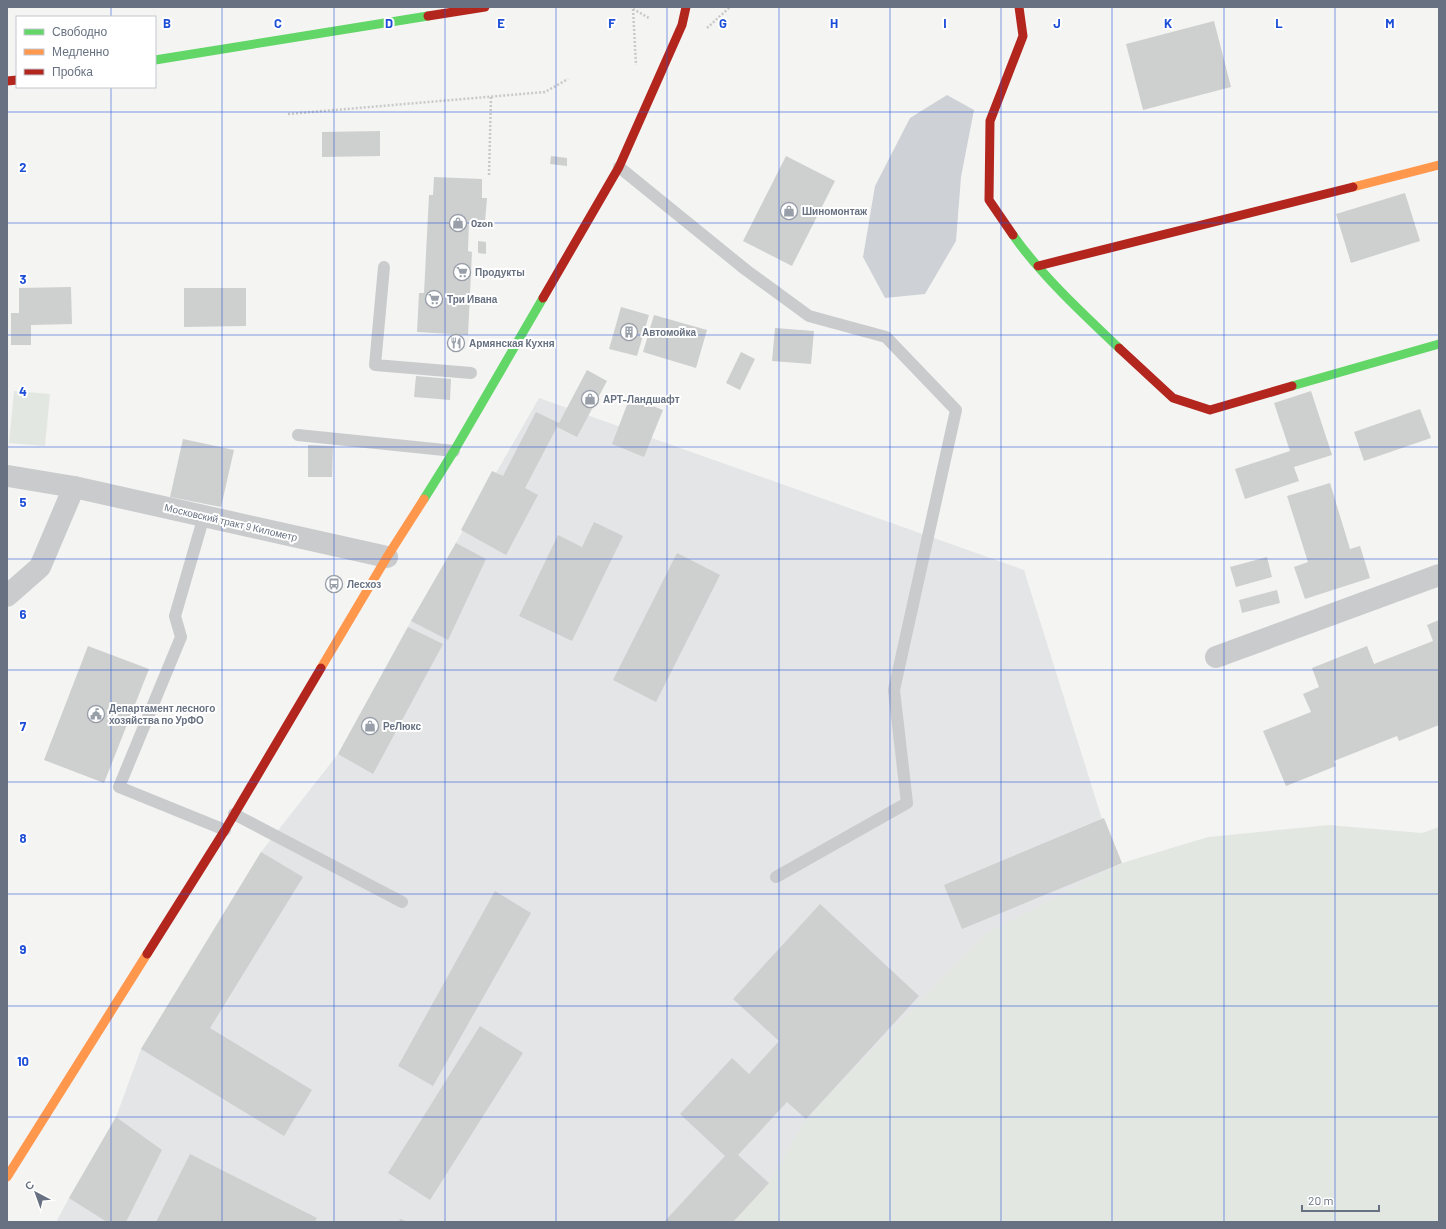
<svg xmlns="http://www.w3.org/2000/svg" width="1446" height="1229" font-family="Barlow,sans-serif">
  <rect width="100%" height="100%" fill="#f4f4f3"/>
  <path fill="#e4e5e6" d="M 539,398 L 1024,570 L 1134,921 L 772,1222 L 56,1222 L 69,1198 L 116,1117 L 141,1049 L 261,852 L 338,754 L 411,621 Z"/>
  <g fill="#e3e7e2">
    <path d="M 14,391 L 50,394 L 45,446 L 9,443 Z"/>
    <path d="M 1329,825 L 1422,833 L 1439,827 L 1439,1222 L 733,1222 L 769,1183 L 806,1119 L 985,934 L 1122,863 L 1208,837 Z"/>
  </g>
  <path fill="#ced2d6" d="M 947,95 L 974,110 L 961,177 L 956,241 L 925,294 L 885,298 L 863,257 L 875,186 L 910,118 Z"/>
  <g fill="#cecfcf">
    <path d="M 1214,21 L 1231,87 L 1143,110 L 1126,44 Z"/>
    <path d="M 380,131 L 380,156 L 322,157 L 322,132 Z"/>
    <path d="M 551,156 L 567,158 L 567,166 L 550,164 Z"/>
    <path d="M 786,156 L 835,181 L 792,266 L 743,241 Z"/>
    <path d="M 434,177 L 482,179 L 482,198 L 487,198 L 485,222 L 469,221 L 468,251 L 472,252 L 468,335 L 417,332 L 419,293 L 424,293 L 429,195 L 433,195 Z"/>
    <path d="M 1405,193 L 1420,241 L 1351,263 L 1336,214 Z"/>
    <path d="M 478,241 L 486,242 L 486,254 L 478,253 Z"/>
    <path d="M 71,287 L 72,324 L 31,325 L 31,345 L 11,345 L 11,313 L 19,313 L 19,288 Z"/>
    <path d="M 184,288 L 246,288 L 246,326 L 184,327 Z"/>
    <path d="M 621,307 L 649,315 L 637,356 L 609,349 Z"/>
    <path d="M 654,315 L 707,330 L 696,368 L 643,352 Z"/>
    <path d="M 775,328 L 814,331 L 811,364 L 772,361 Z"/>
    <path d="M 741,352 L 755,359 L 740,390 L 726,383 Z"/>
    <path d="M 587,370 L 607,381 L 577,437 L 557,427 L 525,488 L 538,495 L 506,555 L 461,530 L 492,471 L 503,476 L 536,412 L 559,423 Z"/>
    <path d="M 416,376 L 451,379 L 450,400 L 414,397 Z"/>
    <path d="M 1311,391 L 1332,455 L 1294,467 L 1299,481 L 1245,499 L 1235,469 L 1290,451 L 1274,403 Z"/>
    <path d="M 630,397 L 663,410 L 644,457 L 612,444 Z"/>
    <path d="M 1420,409 L 1431,438 L 1364,461 L 1354,432 Z"/>
    <path d="M 183,439 L 234,450 L 221,507 L 170,497 Z"/>
    <path d="M 308,445 L 333,446 L 332,477 L 308,477 Z"/>
    <path d="M 1330,483 L 1350,549 L 1360,546 L 1370,578 L 1305,599 L 1294,567 L 1308,562 L 1287,496 Z"/>
    <path d="M 594,522 L 623,536 L 572,641 L 519,616 L 558,535 L 582,547 Z"/>
    <path d="M 456,543 L 486,559 L 448,640 L 411,621 Z"/>
    <path d="M 677,553 L 720,575 L 656,702 L 613,680 Z"/>
    <path d="M 1267,557 L 1272,577 L 1236,587 L 1230,567 Z"/>
    <path d="M 1277,590 L 1280,603 L 1242,613 L 1239,600 Z"/>
    <path d="M 1439,620 L 1439,725 L 1399,741 L 1397,736 L 1334,761 L 1336,766 L 1286,786 L 1263,731 L 1311,712 L 1303,694 L 1319,687 L 1312,668 L 1367,646 L 1374,664 L 1433,641 L 1427,625 Z"/>
    <path d="M 408,627 L 443,644 L 373,774 L 338,754 Z"/>
    <path d="M 88,646 L 149,669 L 104,783 L 44,760 Z"/>
    <path d="M 1104,818 L 1122,863 L 962,929 L 944,885 Z"/>
    <path d="M 261,852 L 303,877 L 210,1028 L 312,1090 L 284,1136 L 141,1049 Z"/>
    <path d="M 495,891 L 531,913 L 433,1086 L 398,1066 Z"/>
    <path d="M 820,904 L 919,996 L 806,1119 L 787,1102 L 738,1155 L 769,1183 L 733,1222 L 664,1222 L 725,1156 L 680,1114 L 732,1058 L 749,1074 L 779,1041 L 733,999 Z"/>
    <path d="M 480,1026 L 523,1053 L 430,1200 L 388,1173 Z"/>
    <path d="M 116,1117 L 162,1150 L 126,1222 L 107,1222 L 69,1198 Z"/>
    <path d="M 190,1154 L 317,1218 L 315,1222 L 156,1222 Z"/>
    <path d="M 400,1219 L 409,1222 L 399,1222 Z"/>
  </g>
  <g fill="none" stroke-linecap="round" stroke-linejoin="round">
    <g stroke="#c8c9c9" stroke-width="2.5" stroke-dasharray="2 2" stroke-linecap="butt">
      <path d="M 633,9 L 636,65"/>
      <path d="M 633,9 L 649,18"/>
      <path d="M 707,28 L 730,7"/>
      <path d="M 288,114 L 545,92 L 568,79"/>
      <path d="M 489,175 L 491,97"/>
    </g>
    <g stroke="#cacbcd" stroke-width="12">
      <path d="M 619,167 L 746,270 L 809,316 L 886,337 L 956,410 L 894,690 L 907,803 L 776,877"/>
      <path d="M 384,267 L 375,365 L 471,373"/>
      <path d="M 298,435 L 454,451"/>
      <path d="M 204,516 L 175,616 L 181,637 L 119,787 L 225,830"/>
      <path d="M 234,814 L 402,902"/>
    </g>
    <g stroke="#cacbcd" stroke-width="22">
      <path d="M 8,476 L 74,487 L 387,557"/>
      <path d="M 7,596 L 40,567 L 74,487"/>
      <path d="M 1216,657 L 1439,575"/>
    </g>
    <g stroke="#63d668" stroke-width="9">
      <path d="M 155,60 L 428,16"/>
      <path d="M 1013,235 C 1041,275 1083,314 1119,348"/>
      <path d="M 1292,386 L 1439,344"/>
      <path d="M 424,499 L 454,451 L 543,298"/>
    </g>
    <g stroke="#ff974d" stroke-width="9">
      <path d="M 1353,187 L 1439,165"/>
      <path d="M 321,668 L 387,557 L 424,499"/>
      <path d="M 7,1177 L 147,954"/>
    </g>
    <g stroke="#b3261e" stroke-width="9">
      <path d="M 428,16 L 485,7"/>
      <path d="M 7,81 L 17,80"/>
      <path d="M 1013,235 L 989,200 L 990,121 L 1023,36 L 1019,7"/>
      <path d="M 1038,266 L 1353,187"/>
      <path d="M 543,298 L 619,167 L 682,25 L 686,7"/>
      <path d="M 1119,348 L 1173,398 L 1210,410 L 1292,386"/>
      <path d="M 147,954 L 225,830 L 321,668"/>
    </g>
  </g>
  <path fill="none" stroke="#1d4ed8" stroke-width="1" stroke-opacity="0.55" d="M 111,7 L 111,17M 222,7 L 222,1222M 334,7 L 334,1222M 445,7 L 445,1222M 556,7 L 556,1222M 667,7 L 667,1222M 779,7 L 779,1222M 890,7 L 890,1222M 1001,7 L 1001,1222M 1112,7 L 1112,1222M 1224,7 L 1224,1222M 1335,7 L 1335,1222M 111,87 L 111,1222M 7,112 L 1439,112M 7,223 L 1439,223M 7,335 L 1439,335M 7,447 L 1439,447M 7,559 L 1439,559M 7,670 L 1439,670M 7,782 L 1439,782M 7,894 L 1439,894M 7,1006 L 1439,1006M 7,1117 L 1439,1117"/>
  <defs>
    <g id="shop-ring" transform="scale(0.9)"><circle r="9.5" fill="#fff" stroke="#989fa9" stroke-width="1.5"/><path d="M-5-2.5h2.3a2.7 3.5 0 0 1 5.4 0H5L5.5 6h-11ZM-1.5-2.5h3a1.5 2.3 0 0 0-3 0Z" fill="#989fa9"/></g>
    <g id="supermarket-ring" transform="scale(0.9)"><circle r="9.5" fill="#fff" stroke="#989fa9" stroke-width="1.5"/><path d="M-6-5.5h2.5l.6 2H6L4.5 2H-2.5L-4.4-4H-6ZM-1.5 3.2a1.3 1.3 0 1 0 .1 0ZM3 3.2a1.3 1.3 0 1 0 .1 0Z" fill="#989fa9"/></g>
    <g id="building-ring" transform="scale(0.9)"><circle r="9.5" fill="#fff" stroke="#989fa9" stroke-width="1.5"/><path d="M-4-6H4V6H1V3H-1V6H-4ZM-2.5-4.3h1.7v1.8h-1.7ZM.8-4.3h1.7v1.8H.8ZM-2.5-1h1.7V.8h-1.7ZM.8-1h1.7V.8H.8Z" fill="#989fa9"/></g>
    <g id="restaurant-ring" transform="scale(0.9)"><circle r="9.5" fill="#fff" stroke="#989fa9" stroke-width="1.5"/><path d="M-5-6h1v4h1v-4h1v4h1v-4h1v5L-1.5 .5V6h-2V.5L-5-1ZM5-6V6H3V1.5H1.5Q1.5-4 5-6Z" fill="#989fa9"/></g>
    <g id="bus-ring" transform="scale(0.9)"><circle r="9.5" fill="#fff" stroke="#989fa9" stroke-width="1.5"/><path d="M-5-6H5V4H4V6H2V4H-2V6H-4V4H-5ZM-3.5-4V0h7V-4ZM-3.5 1.2v1.5H-2V1.2ZM2 1.2v1.5H3.5V1.2Z" fill="#989fa9"/></g>
    <g id="civic-ring" transform="scale(0.9)"><circle r="9.5" fill="#fff" stroke="#989fa9" stroke-width="1.5"/><path d="M-.6-6.5H3V-4.5H.6V-3L4-1V1h2V6H-6V1h2V-1L-.6-3ZM-1.2 2.5V6h2.4V2.5Z" fill="#989fa9"/></g>
  </defs>
  <g fill-rule="evenodd">
    <use href="#shop-ring" x="789" y="211"/>
    <use href="#shop-ring" x="458" y="223"/>
    <use href="#supermarket-ring" x="462" y="272"/>
    <use href="#supermarket-ring" x="434" y="299"/>
    <use href="#building-ring" x="629" y="332"/>
    <use href="#restaurant-ring" x="456" y="343"/>
    <use href="#shop-ring" x="590" y="399"/>
    <use href="#bus-ring" x="334" y="584"/>
    <use href="#civic-ring" x="96" y="714"/>
    <use href="#shop-ring" x="370" y="726"/>
  </g>
  <g text-anchor="middle" stroke-width="4" stroke-linejoin="round" paint-order="stroke">
    <g font-size="10" font-weight="bold" fill="#677181" stroke="#fff" text-anchor="start">
      <text x="802" y="215">Шиномонтаж</text>
      <text x="471" y="227">Ozon</text>
      <text x="475" y="276">Продукты</text>
      <text x="447" y="303">Три Ивана</text>
      <text x="642" y="336">Автомойка</text>
      <text x="469" y="347">Армянская Кухня</text>
      <text x="603" y="403">АРТ-Ландшафт</text>
      <text x="347" y="588">Лесхоз</text>
      <text x="109" y="712">Департамент лесного<tspan x="109" dy="12">хозяйства по УрФО</tspan></text>
      <text x="383" y="730">РеЛюкс</text>
    </g>
    <g font-size="10" fill="#677181" stroke="#fff">
      <text transform="translate(231 522) rotate(13)" y="4">Московский тракт 9 Километр</text>
    </g>
  </g>
  <g font-size="13" text-anchor="middle" font-weight="bold" fill="#1d4ed8" stroke="#fff" stroke-width="4" stroke-linejoin="round" paint-order="stroke">
    <text x="167" y="28">B</text>
    <text x="278" y="28">C</text>
    <text x="389" y="28">D</text>
    <text x="501" y="28">E</text>
    <text x="612" y="28">F</text>
    <text x="723" y="28">G</text>
    <text x="834" y="28">H</text>
    <text x="945" y="28">I</text>
    <text x="1057" y="28">J</text>
    <text x="1168" y="28">K</text>
    <text x="1279" y="28">L</text>
    <text x="1390" y="28">M</text>
    <text x="23" y="172">2</text>
    <text x="23" y="284">3</text>
    <text x="23" y="396">4</text>
    <text x="23" y="507">5</text>
    <text x="23" y="619">6</text>
    <text x="23" y="731">7</text>
    <text x="23" y="843">8</text>
    <text x="23" y="954">9</text>
    <text x="23" y="1066">10</text>
  </g>
  <rect width="1446" height="1229" fill="none" stroke="#677181" stroke-width="16"/>
  <rect x="16" y="16" width="140" height="72" fill="#ffffff" stroke="#c2c6cd"/>
  <rect x="24" y="29" width="20" height="6" fill="#63d668" stroke="#c2c6cd"/>
  <text x="52" y="36" font-size="12" fill="#677181">Свободно</text>
  <rect x="24" y="49" width="20" height="6" fill="#ff974d" stroke="#c2c6cd"/>
  <text x="52" y="56" font-size="12" fill="#677181">Медленно</text>
  <rect x="24" y="69" width="20" height="6" fill="#b3261e" stroke="#c2c6cd"/>
  <text x="52" y="76" font-size="12" fill="#677181">Пробка</text>
  <g transform="translate(36 1193) rotate(319)" stroke="#ffffff" stroke-width="3" paint-order="stroke">
  <path d="M0-3L7 15L0 10L-7 15Z" fill="#677181"/>
  <text y="-6" font-size="11" font-weight="bold" text-anchor="middle" fill="#677181">С</text>
  </g>
  <path d="M1302 1205v6h77v-6" fill="none" stroke="#677181" stroke-width="2"/>
  <text x="1308" y="1205" font-size="12" fill="#677181" stroke="#ffffff" stroke-width="3" paint-order="stroke">20 m</text>
</svg>
